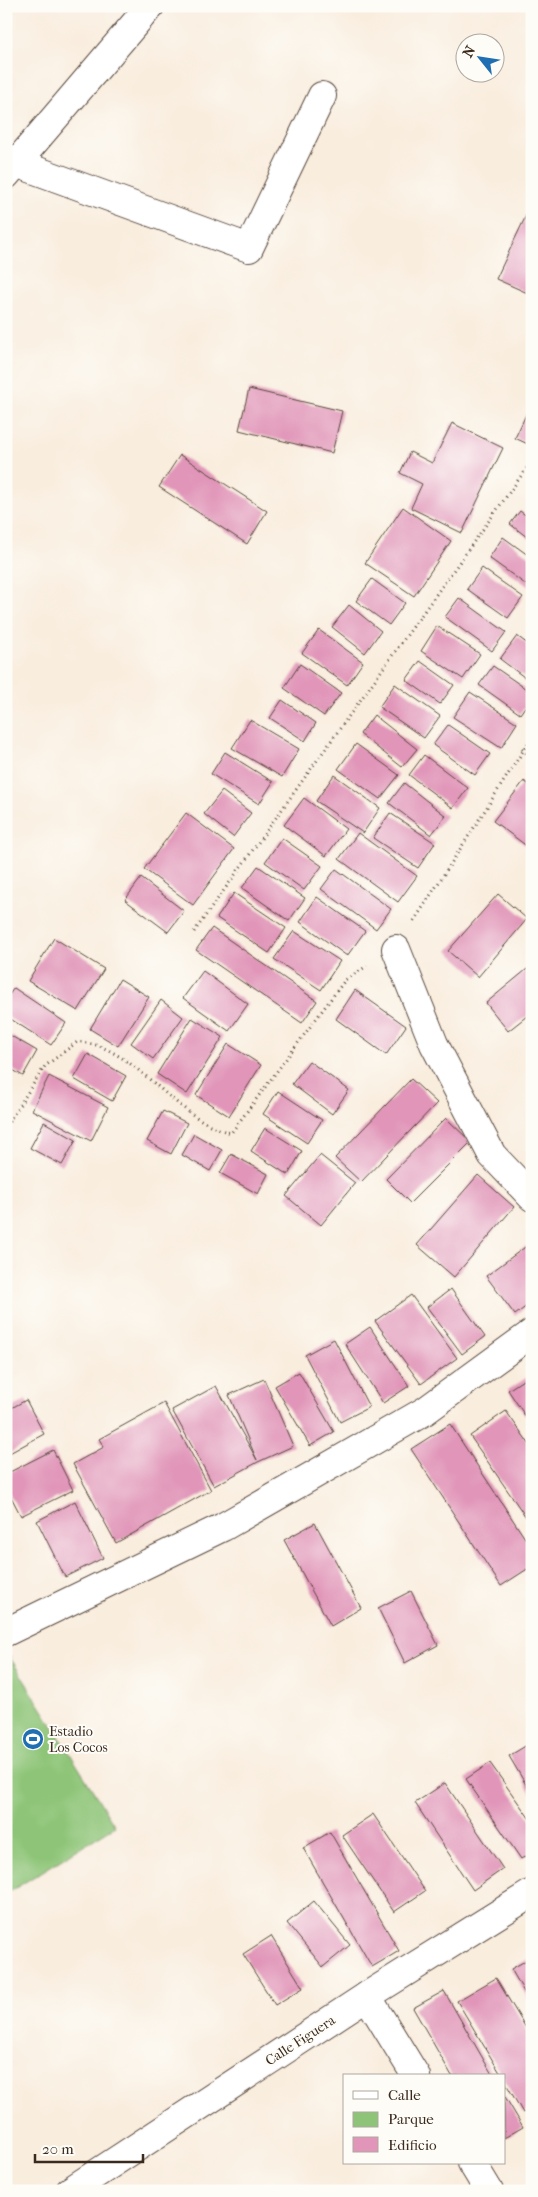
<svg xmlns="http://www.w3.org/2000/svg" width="538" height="2197" font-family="'IM FELL French Canon',serif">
  <rect width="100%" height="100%" fill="#fdfcf7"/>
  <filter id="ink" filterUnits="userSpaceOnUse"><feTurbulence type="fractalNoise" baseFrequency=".02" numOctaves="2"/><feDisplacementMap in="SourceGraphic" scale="10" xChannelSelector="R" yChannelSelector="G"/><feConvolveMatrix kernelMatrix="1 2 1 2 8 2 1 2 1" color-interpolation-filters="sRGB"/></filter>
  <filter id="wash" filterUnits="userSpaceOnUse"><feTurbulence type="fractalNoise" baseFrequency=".0096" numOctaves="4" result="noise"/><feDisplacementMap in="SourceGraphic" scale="20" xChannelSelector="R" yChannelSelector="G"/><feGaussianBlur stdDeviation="1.12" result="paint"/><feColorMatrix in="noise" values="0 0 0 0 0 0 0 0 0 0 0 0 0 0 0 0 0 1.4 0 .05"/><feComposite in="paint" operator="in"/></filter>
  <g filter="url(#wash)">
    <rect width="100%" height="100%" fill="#f9edde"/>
    <path fill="#8dc477" stroke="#64774a" d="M 6,1651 L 115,1826 L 6,1894 Z"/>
    <g id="blocks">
      <g fill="#e196b9">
        <path d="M 532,203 L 532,295 L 496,279 Z"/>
        <path d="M 249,389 L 342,411 L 332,453 L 239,430 Z"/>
        <path d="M 532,402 L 532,446 L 515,438 Z"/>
        <path d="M 452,423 L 503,448 L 462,533 L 411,508 L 422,484 L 400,473 L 410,452 L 432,463 Z"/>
        <path d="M 180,455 L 267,511 L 247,544 L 159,487 Z"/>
        <path d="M 403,507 L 451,541 L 414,596 L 365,563 Z"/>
        <path d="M 520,511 L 532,520 L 532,541 L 510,524 Z"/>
        <path d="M 503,537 L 532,558 L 532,589 L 489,558 Z"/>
        <path d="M 482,568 L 523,597 L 508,618 L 467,589 Z"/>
        <path d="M 372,579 L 405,603 L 389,625 L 356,601 Z"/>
        <path d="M 459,598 L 506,632 L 492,651 L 445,617 Z"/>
        <path d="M 349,605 L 381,631 L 365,653 L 332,627 Z"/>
        <path d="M 437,626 L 480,654 L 463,679 L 421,651 Z"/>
        <path d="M 319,630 L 363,662 L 347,685 L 302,653 Z"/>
        <path d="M 517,636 L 532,647 L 532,683 L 500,659 Z"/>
        <path d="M 420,661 L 454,685 L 440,704 L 406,680 Z"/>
        <path d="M 300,664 L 341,693 L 324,716 L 284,688 Z"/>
        <path d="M 493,666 L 532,693 L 532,697 L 520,714 L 479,685 Z"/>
        <path d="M 395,684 L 440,716 L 424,738 L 379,707 Z"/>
        <path d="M 470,692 L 517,723 L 501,748 L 453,717 Z"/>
        <path d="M 282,700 L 316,723 L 305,741 L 270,718 Z"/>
        <path d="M 374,715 L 417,749 L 402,767 L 360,734 Z"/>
        <path d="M 250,720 L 299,749 L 282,777 L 232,748 Z"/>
        <path d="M 448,725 L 490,754 L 475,775 L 433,745 Z"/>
        <path d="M 356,744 L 399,775 L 380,799 L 338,769 Z"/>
        <path d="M 225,752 L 273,782 L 259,804 L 211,774 Z"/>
        <path d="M 424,755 L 468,788 L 453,808 L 409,775 Z"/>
        <path d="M 334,775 L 380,808 L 363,833 L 316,801 Z"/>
        <path d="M 524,781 L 532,787 L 532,850 L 493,821 Z"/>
        <path d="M 404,783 L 446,816 L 431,835 L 389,803 Z"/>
        <path d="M 222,791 L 251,813 L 233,837 L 204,814 Z"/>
        <path d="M 304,798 L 346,829 L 326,856 L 284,825 Z"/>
        <path d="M 186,813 L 234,849 L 193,905 L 144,869 Z"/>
        <path d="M 390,813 L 435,843 L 418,868 L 373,838 Z"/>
        <path d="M 358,833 L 417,876 L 398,902 L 339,859 Z"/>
        <path d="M 282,838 L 322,866 L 304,890 L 265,862 Z"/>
        <path d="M 258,866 L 305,898 L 289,921 L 242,888 Z"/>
        <path d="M 336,869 L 391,909 L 376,929 L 321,889 Z"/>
        <path d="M 141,878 L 184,911 L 168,932 L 125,900 Z"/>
        <path d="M 234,893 L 286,928 L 269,953 L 217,918 Z"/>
        <path d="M 498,894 L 527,919 L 478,977 L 448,951 Z"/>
        <path d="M 317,897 L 365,931 L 347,956 L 300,922 Z"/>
        <path d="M 212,928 L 317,1001 L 302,1023 L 196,950 Z"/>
        <path d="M 294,931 L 340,961 L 321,990 L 274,959 Z"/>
        <path d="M 54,938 L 104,969 L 78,1011 L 28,981 Z"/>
        <path d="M 532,965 L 532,1012 L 508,1031 L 486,1003 Z"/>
        <path d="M 203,971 L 248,1004 L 229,1031 L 183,998 Z"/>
        <path d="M 120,979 L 149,997 L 118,1046 L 90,1029 Z"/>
        <path d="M 14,988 L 66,1023 L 51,1045 L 6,1016 L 6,999 Z"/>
        <path d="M 355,990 L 406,1026 L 386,1055 L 336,1019 Z"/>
        <path d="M 161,1000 L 183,1017 L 153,1059 L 131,1043 Z"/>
        <path d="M 192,1018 L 223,1037 L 187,1094 L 157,1074 Z"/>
        <path d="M 6,1033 L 37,1051 L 23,1076 L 6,1066 Z"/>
        <path d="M 228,1044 L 261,1065 L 229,1116 L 196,1095 Z"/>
        <path d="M 88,1054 L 126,1076 L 112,1101 L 74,1079 Z"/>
        <path d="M 309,1061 L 349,1090 L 332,1114 L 292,1084 Z"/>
        <path d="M 49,1076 L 108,1107 L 91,1141 L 32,1110 Z"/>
        <path d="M 411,1079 L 437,1103 L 361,1182 L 335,1158 Z"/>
        <path d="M 278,1091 L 322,1120 L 307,1143 L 263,1114 Z"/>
        <path d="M 163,1111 L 187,1123 L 171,1154 L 147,1141 Z"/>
        <path d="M 446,1118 L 471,1142 L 410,1203 L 386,1179 Z"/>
        <path d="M 44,1122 L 76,1140 L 62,1165 L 30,1148 Z"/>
        <path d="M 265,1128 L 302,1151 L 288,1175 L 251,1151 Z"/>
        <path d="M 194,1134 L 222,1150 L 210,1171 L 182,1155 Z"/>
        <path d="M 231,1154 L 268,1174 L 258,1194 L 220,1173 Z"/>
        <path d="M 320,1155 L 355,1183 L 321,1225 L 286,1196 Z"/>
        <path d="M 478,1175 L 514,1207 L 454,1277 L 417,1245 Z"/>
        <path d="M 532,1242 L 532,1302 L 515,1315 L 486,1276 Z"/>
        <path d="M 451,1289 L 485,1337 L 462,1354 L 427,1307 Z"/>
        <path d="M 411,1295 L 457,1358 L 421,1384 L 375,1321 Z"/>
        <path d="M 370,1327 L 409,1386 L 383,1403 L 345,1344 Z"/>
        <path d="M 334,1339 L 369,1407 L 340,1422 L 305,1355 Z"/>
        <path d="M 299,1372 L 334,1432 L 310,1446 L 275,1386 Z"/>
        <path d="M 532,1374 L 532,1426 L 508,1390 Z"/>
        <path d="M 264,1379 L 293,1446 L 258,1462 L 214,1486 L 172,1410 L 216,1386 L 257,1460 L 229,1395 Z"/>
        <path d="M 26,1400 L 44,1434 L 6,1455 L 6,1411 Z"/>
        <path d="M 164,1403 L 211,1490 L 116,1543 L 73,1464 L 104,1447 L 99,1439 Z"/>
        <path d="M 506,1411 L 532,1448 L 532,1526 L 470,1436 Z"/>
        <path d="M 450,1424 L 532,1549 L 532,1566 L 501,1586 L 411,1449 Z"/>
        <path d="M 53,1450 L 73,1490 L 21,1516 L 6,1487 L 6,1474 Z"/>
        <path d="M 75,1501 L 103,1558 L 65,1577 L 37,1521 Z"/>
        <path d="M 315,1523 L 361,1608 L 331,1626 L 284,1540 Z"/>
        <path d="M 411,1591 L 438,1645 L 405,1663 L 378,1608 Z"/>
        <path d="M 532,1742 L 532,1795 L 509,1756 Z"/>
        <path d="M 490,1763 L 532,1822 L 532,1852 L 521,1859 L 466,1779 Z"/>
        <path d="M 445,1783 L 503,1869 L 473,1890 L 415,1803 Z"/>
        <path d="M 373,1814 L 425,1891 L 394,1912 L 342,1835 Z"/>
        <path d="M 330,1832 L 399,1951 L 372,1967 L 303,1848 Z"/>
        <path d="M 314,1901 L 350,1945 L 323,1967 L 287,1923 Z"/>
        <path d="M 271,1936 L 303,1988 L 275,2005 L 243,1954 Z"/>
        <path d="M 532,1957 L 532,2006 L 511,1969 Z"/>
        <path d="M 496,1978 L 532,2038 L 532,2108 L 523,2113 L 504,2080 L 504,2076 L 502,2076 L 457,2001 Z"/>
        <path d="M 444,1991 L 493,2076 L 452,2076 L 413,2008 Z"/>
        <path d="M 504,2095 L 523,2127 L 504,2138 Z"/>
      </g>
    </g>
  </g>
  <g filter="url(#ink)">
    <use href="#blocks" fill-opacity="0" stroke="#58473b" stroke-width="1"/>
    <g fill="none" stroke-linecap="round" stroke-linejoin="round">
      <g stroke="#58473b" stroke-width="30">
        <g id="minor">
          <path d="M 16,163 L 249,248 L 322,96"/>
          <path d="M 6,175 L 150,6"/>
          <path d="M 396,949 L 434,1044 L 492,1155 L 532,1197"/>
          <path d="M 6,1632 L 223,1527 L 425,1411 L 532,1333"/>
          <path d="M 367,1996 L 416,2076"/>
          <path d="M 472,2163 L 489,2191"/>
          <path d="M 70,2191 L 367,1996 L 532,1893"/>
        </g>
      </g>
      <g stroke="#58473b" stroke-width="3" stroke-dasharray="1 4" stroke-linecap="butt">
        <path d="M 522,749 L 532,758"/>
        <path d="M 414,921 L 532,737"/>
        <path d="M 194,932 L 529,465 L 532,464"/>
        <path d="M 6,1126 L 45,1066 L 77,1042 C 86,1043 96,1044 104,1048 C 150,1069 181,1120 231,1133 L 345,980 L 367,966"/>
      </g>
      <use href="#minor" stroke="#fff" stroke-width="28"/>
    </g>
  </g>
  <defs>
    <g id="stadium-disc" transform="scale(1.125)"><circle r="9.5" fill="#1f6fb2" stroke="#fdfcf7"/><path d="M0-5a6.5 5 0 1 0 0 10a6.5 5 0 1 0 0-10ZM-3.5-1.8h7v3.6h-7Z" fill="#fff"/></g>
  </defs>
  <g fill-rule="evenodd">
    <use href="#stadium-disc" x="33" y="1739"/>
  </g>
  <g text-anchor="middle" stroke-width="4" stroke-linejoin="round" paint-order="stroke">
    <g font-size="14" fill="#3b2a1e" stroke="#fdfcf7" text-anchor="start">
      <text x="49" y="1736">Estadio<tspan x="49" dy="16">Los Cocos</tspan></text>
    </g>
    <g font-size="14" fill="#3b2a1e" stroke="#fdfcf7">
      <text transform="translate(300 2040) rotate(-33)" y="5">Calle Figuera</text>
    </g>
  </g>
  <rect width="538" height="2197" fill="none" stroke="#fdfcf7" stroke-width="25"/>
  <rect x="343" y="2074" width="162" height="90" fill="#fdfcf7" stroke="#afa8a0"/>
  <rect x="353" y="2091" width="25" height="8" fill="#ffffff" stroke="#afa8a0"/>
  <text x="388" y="2100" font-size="15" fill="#3b2a1e">Calle</text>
  <rect x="353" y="2112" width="25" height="15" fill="#8dc477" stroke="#afa8a0"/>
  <text x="388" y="2124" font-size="15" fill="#3b2a1e">Parque</text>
  <rect x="353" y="2137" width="25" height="15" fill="#e196b9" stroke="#afa8a0"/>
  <text x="388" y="2150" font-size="15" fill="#3b2a1e">Edificio</text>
  <g transform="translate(480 58) rotate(300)"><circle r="24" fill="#fdfcf7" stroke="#afa8a0"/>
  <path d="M0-4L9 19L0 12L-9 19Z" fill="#1f6fb2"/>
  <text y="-8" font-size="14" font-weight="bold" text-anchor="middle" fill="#3b2a1e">N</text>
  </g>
  <path d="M35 2154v8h108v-8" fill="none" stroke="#3b2a1e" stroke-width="2.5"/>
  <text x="42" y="2154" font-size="15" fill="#3b2a1e" stroke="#fdfcf7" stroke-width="4" paint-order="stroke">20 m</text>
</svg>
